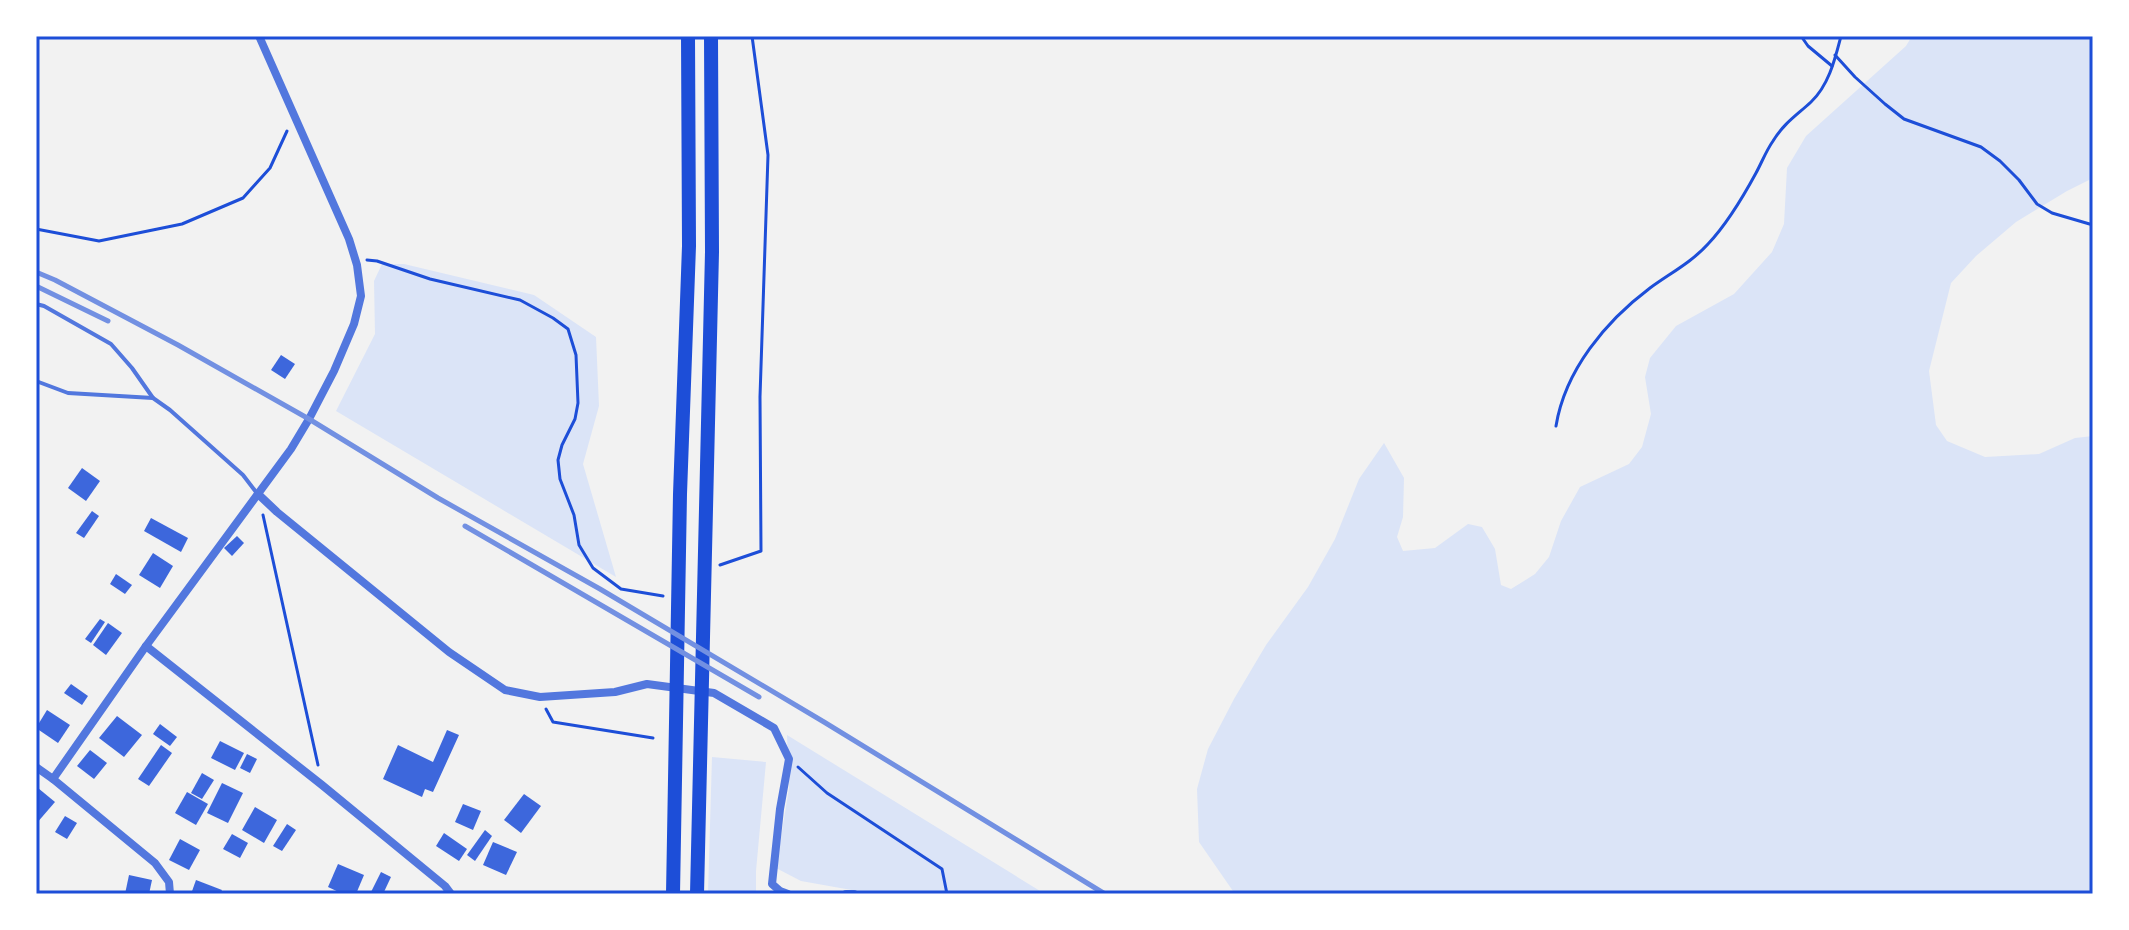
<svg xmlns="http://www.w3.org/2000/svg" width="2129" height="930" font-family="'PT Sans Narrow',sans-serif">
  <rect width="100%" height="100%" fill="#f2f2f2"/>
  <g fill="#dbe4f7">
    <path d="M 1912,36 L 2093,36 L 2093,178 L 2067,191 L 2016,222 L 1976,256 L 1951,283 L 1929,371 L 1936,425 L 1947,441 L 1985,457 L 2039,454 L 2075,438 L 2093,436 L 2093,894 L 1235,894 L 1199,842 L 1197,789 L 1208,749 L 1234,699 L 1266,645 L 1308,587 L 1335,539 L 1359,479 L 1384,443 L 1404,478 L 1403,517 L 1397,537 L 1403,551 L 1435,548 L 1468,524 L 1482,527 L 1495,549 L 1501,585 L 1511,589 L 1535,574 L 1549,557 L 1561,521 L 1580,487 L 1629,464 L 1642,447 L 1651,414 L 1645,377 L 1650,358 L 1676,326 L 1734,294 L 1772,252 L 1784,224 L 1787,168 L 1806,136 L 1906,46 Z"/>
    <path d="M 382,264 L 404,264 L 534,295 L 596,337 L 599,406 L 583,464 L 616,577 L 336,411 L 375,334 L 374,281 Z"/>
    <path d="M 787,735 L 1045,894 L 874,894 L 801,881 L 776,868 L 789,788 Z"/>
    <path d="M 712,757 L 766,762 L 756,871 L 756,894 L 708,894 Z"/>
  </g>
  <g fill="#3d67dc">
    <path d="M 281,355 L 295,364 L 285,379 L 271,370 Z"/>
    <path d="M 82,468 L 100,481 L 86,501 L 68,488 Z"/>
    <path d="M 92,511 L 99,516 L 84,538 L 76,533 Z"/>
    <path d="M 151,518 L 188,538 L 181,552 L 144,531 Z"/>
    <path d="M 237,536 L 244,543 L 232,556 L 224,548 Z"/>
    <path d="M 153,553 L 173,566 L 160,588 L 139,575 Z"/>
    <path d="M 116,574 L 132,585 L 125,594 L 110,584 Z"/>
    <path d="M 100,619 L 105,622 L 91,643 L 85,639 Z"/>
    <path d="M 108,623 L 122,633 L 106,655 L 93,645 Z"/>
    <path d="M 71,684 L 88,696 L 82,705 L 64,693 Z"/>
    <path d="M 47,710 L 70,725 L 58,743 L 36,728 Z"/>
    <path d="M 117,716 L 142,735 L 124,757 L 99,738 Z"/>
    <path d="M 160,724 L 177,737 L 170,746 L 153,734 Z"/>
    <path d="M 447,730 L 459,735 L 433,792 L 425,789 L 422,797 L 383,779 L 398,745 L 433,762 Z"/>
    <path d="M 220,741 L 244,753 L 235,770 L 211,758 Z"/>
    <path d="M 161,745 L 172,753 L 149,786 L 138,779 Z"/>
    <path d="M 90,750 L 107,763 L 94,779 L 77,766 Z"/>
    <path d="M 247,754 L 257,759 L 250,773 L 240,768 Z"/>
    <path d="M 202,773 L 214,780 L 202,799 L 191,793 Z"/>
    <path d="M 222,783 L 243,793 L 228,823 L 207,813 Z"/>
    <path d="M 38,788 L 55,802 L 36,824 L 36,790 Z"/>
    <path d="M 187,792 L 208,804 L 196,825 L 175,813 Z"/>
    <path d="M 524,794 L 541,806 L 521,833 L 504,820 Z"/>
    <path d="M 463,804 L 481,811 L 473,830 L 455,822 Z"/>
    <path d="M 255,807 L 277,820 L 264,843 L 242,830 Z"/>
    <path d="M 65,816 L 77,823 L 67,839 L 55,832 Z"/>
    <path d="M 287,824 L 296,830 L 282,851 L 273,846 Z"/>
    <path d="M 485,830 L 492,836 L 475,861 L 467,855 Z"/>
    <path d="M 444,833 L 467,849 L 459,861 L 436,846 Z"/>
    <path d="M 232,834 L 248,843 L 240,858 L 223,849 Z"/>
    <path d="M 180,839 L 200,850 L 189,870 L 169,860 Z"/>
    <path d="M 493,842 L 517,852 L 506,875 L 483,865 Z"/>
    <path d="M 338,864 L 364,875 L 356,894 L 343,894 L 328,887 Z"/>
    <path d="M 381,872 L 391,877 L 383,894 L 370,894 Z"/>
    <path d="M 129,875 L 152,880 L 149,894 L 125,894 Z"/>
    <path d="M 196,880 L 222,890 L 220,894 L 191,894 Z"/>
  </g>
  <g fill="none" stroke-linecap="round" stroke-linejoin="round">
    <g stroke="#1d4ed8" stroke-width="3">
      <path d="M 1801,36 L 1808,46 L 1832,66"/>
      <path d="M 1835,55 L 1855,77 L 1885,104 L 1904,119 L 1981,147 L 2000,161 L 2019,180 L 2037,204 L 2052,213 L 2093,225"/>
      <path d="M 36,229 L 99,241 L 182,224 L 243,198 L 270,168 L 287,131"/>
      <path d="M 367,260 L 377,261 L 430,279 L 520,300 L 553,318 L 568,329 L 576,355 L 578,403 L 575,419 L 562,445 L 558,460 L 560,479 L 574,515 L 579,545 L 593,568 L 621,589 L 663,596"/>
      <path d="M 1556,426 C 1565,370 1606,321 1650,288 C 1669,274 1692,262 1708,244 C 1727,224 1743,197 1756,173 C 1762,162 1766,151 1773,141 C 1784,123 1797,115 1811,102 C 1829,85 1835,59 1841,36"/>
      <path d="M 263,515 L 318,765"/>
      <path d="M 720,565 L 761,551 L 760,397 L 768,155 L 752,36"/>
      <path d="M 546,709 L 553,722 L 653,738"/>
      <path d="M 798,767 L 827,793 L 942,869 L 947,894"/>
    </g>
    <g stroke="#5277de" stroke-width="4">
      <path d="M 36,304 L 44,306 L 111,344 L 132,368 L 153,398"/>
      <path d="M 36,381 L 68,393 L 153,398 L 170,410 L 243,475 L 256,492"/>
    </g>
    <g stroke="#5277de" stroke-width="8">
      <path d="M 258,494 L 277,512 L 449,652 L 505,690 L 540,697 L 615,692 L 647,684 L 714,693 L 774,728 L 789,759 L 780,809 L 772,884 L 780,891 L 788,894"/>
      <path d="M 146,646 L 322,785 L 445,886 L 451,894"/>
      <path d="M 36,767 L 53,779 L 155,863 L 169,882 L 170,894"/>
      <path d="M 53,779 L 146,646 L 291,449 L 309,419 L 334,371 L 354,324 L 361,296 L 357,265 L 349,239 L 259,36"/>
      <path d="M 846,894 L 854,894"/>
    </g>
    <g stroke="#1d4ed8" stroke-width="14">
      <path d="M 673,894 L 680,494 L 689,246 L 688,36"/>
      <path d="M 697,894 L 712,252 L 711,36"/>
    </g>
    <g stroke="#7290e2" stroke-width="5">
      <path d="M 36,272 L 55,280 L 178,345 L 309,419 L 438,498 L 600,589 L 824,722 L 1105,894"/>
      <path d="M 36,286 L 108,321"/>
      <path d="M 465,526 L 759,697"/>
    </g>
  </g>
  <rect width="2129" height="930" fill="none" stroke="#ffffff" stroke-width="76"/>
  <rect x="38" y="38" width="2053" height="854" fill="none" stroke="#1d4ed8" stroke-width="3"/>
</svg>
